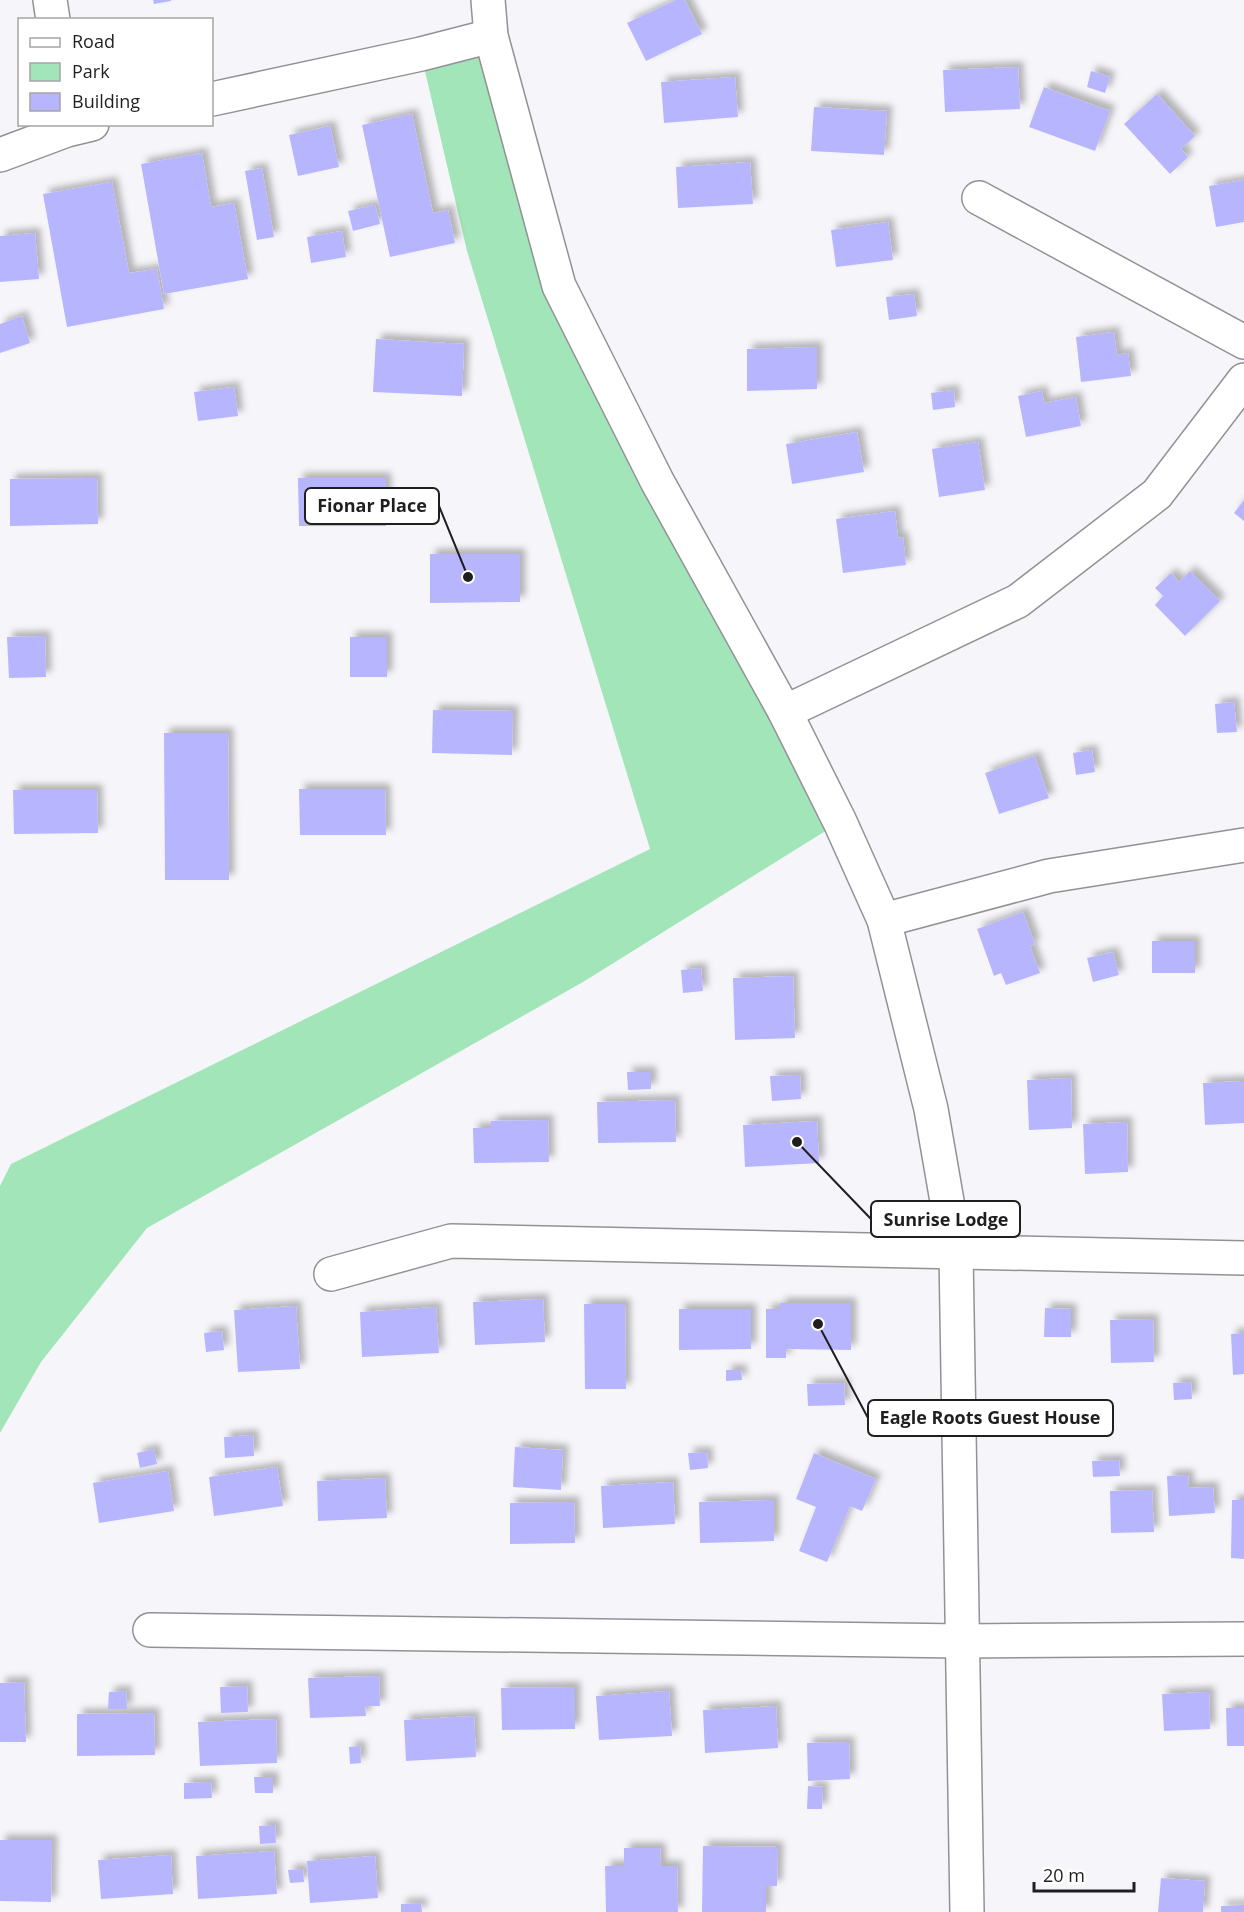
<svg xmlns="http://www.w3.org/2000/svg" width="1244" height="1912" font-family="'Open Sans',sans-serif">
  <defs>
    <filter id="shadow"><feDropShadow dx="5.5" dy="-5.5" stdDeviation="3" flood-color="#0004"/></filter>
  </defs>
  <rect width="100%" height="100%" fill="#f6f6fa"/>
  <path fill="#a2e5b8" d="M 491,36 L 559,286 L 840,822 L 583,982 L 147,1228 L 41,1362 L 0,1433 L 0,1186 L 11,1164 L 650,849 L 467,251 L 421,54 Z"/>
  <g fill="#b8b5ff" filter="url(#shadow)">
    <path d="M 153,0 L 171,0 L 171,1 L 154,4 Z"/>
    <path d="M 676,0 L 685,0 L 702,34 L 646,61 L 627,23 Z"/>
    <path d="M 1018,67 L 1020,109 L 945,112 L 943,70 Z"/>
    <path d="M 1091,71 L 1110,77 L 1105,93 L 1087,87 Z"/>
    <path d="M 735,77 L 738,117 L 664,123 L 661,82 Z"/>
    <path d="M 1044,87 L 1110,111 L 1095,151 L 1029,127 Z"/>
    <path d="M 1157,94 L 1195,136 L 1181,149 L 1188,157 L 1170,174 L 1124,124 Z"/>
    <path d="M 814,107 L 887,111 L 884,155 L 811,151 Z"/>
    <path d="M 412,114 L 433,213 L 448,210 L 455,243 L 390,257 L 362,125 Z"/>
    <path d="M 330,126 L 339,167 L 298,176 L 289,135 Z"/>
    <path d="M 202,153 L 211,207 L 234,203 L 248,279 L 164,294 L 141,164 Z"/>
    <path d="M 750,162 L 753,204 L 678,208 L 676,167 Z"/>
    <path d="M 262,168 L 274,237 L 257,240 L 245,171 Z"/>
    <path d="M 1244,180 L 1244,222 L 1216,227 L 1209,186 Z"/>
    <path d="M 112,182 L 129,273 L 157,269 L 164,309 L 67,327 L 43,194 Z"/>
    <path d="M 375,205 L 380,224 L 353,231 L 348,211 Z"/>
    <path d="M 888,222 L 893,260 L 836,267 L 831,230 Z"/>
    <path d="M 342,231 L 346,257 L 311,263 L 307,237 Z"/>
    <path d="M 35,233 L 39,279 L 0,282 L 0,236 Z"/>
    <path d="M 914,294 L 917,316 L 889,320 L 886,297 Z"/>
    <path d="M 22,316 L 30,343 L 0,353 L 0,324 Z"/>
    <path d="M 1114,332 L 1117,355 L 1128,353 L 1131,376 L 1081,382 L 1076,337 Z"/>
    <path d="M 376,339 L 464,344 L 462,396 L 373,392 Z"/>
    <path d="M 817,347 L 817,389 L 747,391 L 747,349 Z"/>
    <path d="M 234,387 L 238,416 L 198,421 L 194,392 Z"/>
    <path d="M 954,390 L 955,407 L 933,410 L 931,393 Z"/>
    <path d="M 1042,391 L 1044,403 L 1076,397 L 1081,426 L 1026,437 L 1018,396 Z"/>
    <path d="M 857,432 L 864,472 L 792,484 L 786,444 Z"/>
    <path d="M 978,442 L 985,490 L 939,497 L 932,449 Z"/>
    <path d="M 97,478 L 98,524 L 10,526 L 10,479 Z"/>
    <path d="M 298,478 L 386,478 L 386,526 L 299,526 Z"/>
    <path d="M 1244,500 L 1244,521 L 1234,513 Z"/>
    <path d="M 895,511 L 898,538 L 903,537 L 906,565 L 843,573 L 836,519 Z"/>
    <path d="M 430,554 L 520,554 L 520,602 L 430,603 Z"/>
    <path d="M 1190,571 L 1220,601 L 1185,636 L 1155,605 L 1163,596 L 1155,588 L 1171,573 L 1179,582 Z"/>
    <path d="M 45,636 L 46,677 L 9,678 L 7,637 Z"/>
    <rect x="350" y="637" width="37" height="40"/>
    <path d="M 1234,702 L 1237,732 L 1217,733 L 1215,704 Z"/>
    <path d="M 433,710 L 513,711 L 512,755 L 432,753 Z"/>
    <path d="M 164,733 L 228,733 L 229,880 L 165,880 Z"/>
    <path d="M 1092,750 L 1095,772 L 1076,775 L 1073,753 Z"/>
    <path d="M 1035,756 L 1049,798 L 999,814 L 985,773 Z"/>
    <path d="M 299,789 L 385,789 L 386,835 L 300,835 Z"/>
    <path d="M 13,790 L 97,790 L 98,833 L 14,834 Z"/>
    <path d="M 1023,912 L 1035,944 L 1030,946 L 1040,973 L 1006,985 L 1001,973 L 994,976 L 977,929 Z"/>
    <rect x="1152" y="941" width="43" height="32"/>
    <path d="M 1113,952 L 1119,975 L 1093,982 L 1087,958 Z"/>
    <path d="M 701,968 L 703,991 L 683,993 L 681,970 Z"/>
    <path d="M 793,976 L 795,1038 L 735,1040 L 733,978 Z"/>
    <path d="M 627,1072 L 651,1072 L 651,1089 L 628,1090 Z"/>
    <path d="M 800,1075 L 801,1099 L 772,1101 L 770,1076 Z"/>
    <path d="M 1071,1078 L 1072,1128 L 1029,1130 L 1027,1080 Z"/>
    <path d="M 1244,1081 L 1244,1123 L 1205,1125 L 1203,1083 Z"/>
    <path d="M 675,1100 L 676,1142 L 598,1143 L 597,1102 Z"/>
    <path d="M 548,1120 L 549,1162 L 474,1163 L 473,1128 L 491,1128 L 491,1121 Z"/>
    <path d="M 817,1121 L 819,1163 L 745,1167 L 743,1125 Z"/>
    <path d="M 1127,1122 L 1128,1172 L 1085,1174 L 1083,1124 Z"/>
    <path d="M 543,1299 L 545,1342 L 475,1345 L 473,1302 Z"/>
    <path d="M 780,1303 L 851,1303 L 851,1350 L 786,1349 L 786,1358 L 766,1358 L 766,1309 L 780,1309 Z"/>
    <path d="M 584,1304 L 625,1304 L 626,1389 L 585,1389 Z"/>
    <path d="M 296,1306 L 300,1369 L 238,1372 L 234,1310 Z"/>
    <path d="M 436,1307 L 439,1353 L 362,1357 L 360,1312 Z"/>
    <path d="M 1045,1308 L 1071,1309 L 1071,1337 L 1044,1337 Z"/>
    <path d="M 679,1309 L 751,1309 L 751,1349 L 679,1350 Z"/>
    <path d="M 1153,1319 L 1154,1362 L 1111,1363 L 1110,1320 Z"/>
    <path d="M 222,1331 L 224,1350 L 206,1352 L 204,1333 Z"/>
    <path d="M 1244,1333 L 1244,1374 L 1233,1375 L 1231,1334 Z"/>
    <path d="M 726,1370 L 741,1370 L 742,1380 L 726,1381 Z"/>
    <path d="M 1191,1382 L 1192,1399 L 1174,1400 L 1173,1383 Z"/>
    <path d="M 844,1383 L 845,1405 L 808,1406 L 807,1384 Z"/>
    <path d="M 253,1435 L 254,1456 L 225,1458 L 224,1437 Z"/>
    <path d="M 515,1447 L 563,1450 L 561,1490 L 513,1487 Z"/>
    <path d="M 154,1449 L 157,1464 L 140,1468 L 137,1453 Z"/>
    <path d="M 707,1452 L 708,1468 L 690,1470 L 688,1453 Z"/>
    <path d="M 814,1453 L 876,1479 L 862,1511 L 850,1506 L 827,1562 L 799,1551 L 816,1507 L 796,1499 Z"/>
    <path d="M 1119,1460 L 1120,1476 L 1093,1477 L 1092,1461 Z"/>
    <path d="M 277,1467 L 283,1506 L 214,1516 L 209,1477 Z"/>
    <path d="M 168,1471 L 174,1511 L 99,1523 L 93,1483 Z"/>
    <path d="M 1188,1475 L 1189,1488 L 1213,1487 L 1215,1513 L 1169,1516 L 1167,1476 Z"/>
    <path d="M 385,1478 L 387,1518 L 318,1521 L 317,1481 Z"/>
    <path d="M 673,1482 L 675,1524 L 603,1528 L 601,1486 Z"/>
    <path d="M 1152,1490 L 1154,1532 L 1111,1533 L 1110,1491 Z"/>
    <path d="M 774,1500 L 774,1541 L 700,1543 L 699,1502 Z"/>
    <path d="M 1232,1500 L 1244,1500 L 1244,1559 L 1231,1558 Z"/>
    <path d="M 574,1502 L 575,1543 L 510,1544 L 510,1503 Z"/>
    <path d="M 379,1676 L 380,1706 L 365,1706 L 366,1716 L 310,1718 L 308,1678 Z"/>
    <path d="M 24,1682 L 26,1742 L 0,1742 L 0,1683 Z"/>
    <path d="M 247,1686 L 248,1712 L 221,1713 L 220,1687 Z"/>
    <path d="M 575,1687 L 575,1729 L 502,1730 L 501,1688 Z"/>
    <path d="M 126,1691 L 127,1709 L 108,1709 L 109,1692 Z"/>
    <path d="M 669,1691 L 672,1736 L 599,1740 L 596,1696 Z"/>
    <path d="M 1209,1692 L 1210,1729 L 1164,1731 L 1162,1694 Z"/>
    <path d="M 776,1706 L 778,1748 L 705,1753 L 703,1710 Z"/>
    <path d="M 1226,1708 L 1244,1708 L 1244,1746 L 1227,1746 Z"/>
    <path d="M 154,1713 L 155,1755 L 77,1756 L 77,1714 Z"/>
    <path d="M 474,1716 L 476,1757 L 406,1761 L 404,1720 Z"/>
    <path d="M 276,1719 L 277,1763 L 200,1766 L 198,1722 Z"/>
    <path d="M 849,1742 L 850,1779 L 808,1781 L 807,1743 Z"/>
    <path d="M 360,1746 L 361,1763 L 350,1764 L 349,1747 Z"/>
    <path d="M 254,1777 L 273,1777 L 273,1793 L 255,1793 Z"/>
    <path d="M 211,1782 L 212,1798 L 184,1799 L 184,1783 Z"/>
    <path d="M 808,1786 L 823,1787 L 822,1809 L 807,1809 Z"/>
    <path d="M 275,1825 L 276,1843 L 260,1844 L 259,1826 Z"/>
    <path d="M 0,1840 L 52,1840 L 51,1902 L 0,1901 Z"/>
    <path d="M 703,1846 L 778,1847 L 777,1886 L 766,1886 L 766,1912 L 702,1912 Z"/>
    <path d="M 624,1848 L 660,1848 L 661,1866 L 677,1866 L 678,1912 L 606,1912 L 605,1866 L 624,1866 Z"/>
    <path d="M 274,1851 L 277,1894 L 198,1899 L 196,1856 Z"/>
    <path d="M 171,1855 L 173,1894 L 101,1899 L 98,1860 Z"/>
    <path d="M 375,1856 L 378,1898 L 310,1903 L 307,1861 Z"/>
    <path d="M 303,1869 L 304,1882 L 290,1883 L 288,1870 Z"/>
    <path d="M 1161,1878 L 1205,1881 L 1203,1912 L 1158,1912 Z"/>
    <path d="M 421,1903 L 422,1912 L 401,1912 L 401,1904 Z"/>
    <path d="M 1244,1905 L 1244,1912 L 1221,1912 L 1221,1906 Z"/>
  </g>
  <g fill="none" stroke-linecap="round" stroke-linejoin="round">
    <g stroke="#929296" stroke-width="36">
      <g id="street">
        <path d="M 50,0 L 53,20"/>
        <path d="M 488,0 L 491,36 L 559,286 L 657,481 L 785,712 L 840,822 L 884,920 L 931,1109 L 956,1253 L 967,1912"/>
        <path d="M 212,99 L 421,54 L 491,36"/>
        <path d="M 0,155 L 67,130 L 92,124"/>
        <path d="M 979,198 L 1244,342"/>
        <path d="M 785,712 L 1018,601 L 1157,494 L 1244,380"/>
        <path d="M 884,920 L 1049,876 L 1244,845"/>
        <path d="M 331,1274 L 451,1241 L 1244,1258"/>
        <path d="M 150,1630 L 962,1641 L 1244,1639"/>
      </g>
    </g>
    <use href="#street" stroke="#fff" stroke-width="33"/>
  </g>
  <path fill="none" stroke="#1f1f20" stroke-width="2" d="M468 577L439 506M797 1142L871 1219M818 1324L868 1418"/>
  <g fill="#1f1f20" stroke="#fff" stroke-width="2">
    <circle cx="468" cy="577" r="6"/>
    <circle cx="797" cy="1142" r="6"/>
    <circle cx="818" cy="1324" r="6"/>
  </g>
  <g fill="#fff" stroke="#1f1f20" stroke-width="2">
    <rect x="305" y="488" width="134" height="36" rx="6"/>
    <rect x="871" y="1201" width="149" height="36" rx="6"/>
    <rect x="868" y="1400" width="245" height="36" rx="6"/>
  </g>
  <g font-size="18" text-anchor="middle" font-weight="bold" fill="#1f1f20">
    <text x="372" y="512">Fionar Place</text>
    <text x="946" y="1226">Sunrise Lodge</text>
    <text x="990" y="1424">Eagle Roots Guest House</text>
  </g>
  <rect x="18" y="18" width="195" height="108" fill="#ffffff" stroke="#a5a5a6" stroke-width="1.5"/>
  <rect x="30" y="38" width="30" height="9" fill="#ffffff" stroke="#a5a5a6" stroke-width="1.5"/>
  <text x="72" y="48" font-size="18" fill="#1f1f20">Road</text>
  <rect x="30" y="63" width="30" height="18" fill="#a2e5b8" stroke="#a5a5a6" stroke-width="1.5"/>
  <text x="72" y="78" font-size="18" fill="#1f1f20">Park</text>
  <rect x="30" y="93" width="30" height="18" fill="#b8b5ff" stroke="#a5a5a6" stroke-width="1.5"/>
  <text x="72" y="108" font-size="18" fill="#1f1f20">Building</text>
  <path d="M1034 1882v9h100v-9" fill="none" stroke="#1f1f20" stroke-width="3"/>
  <text x="1043" y="1882" font-size="18" fill="#1f1f20" stroke="#ffffff" stroke-width="4.5" paint-order="stroke">20 m</text>
</svg>
